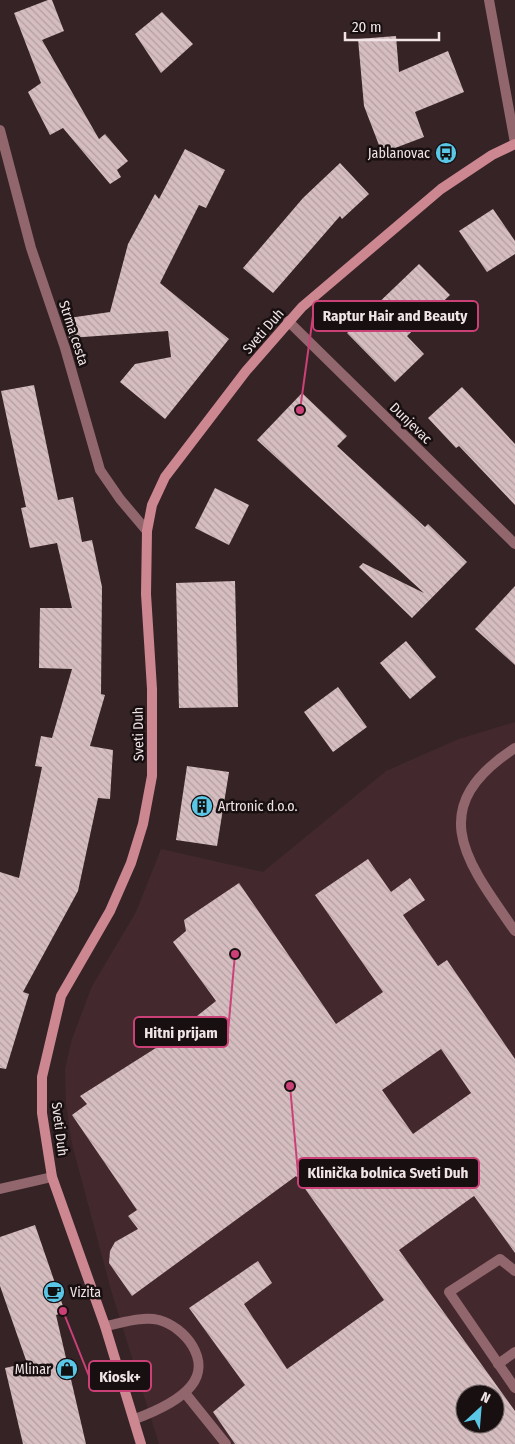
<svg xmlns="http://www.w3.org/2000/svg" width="515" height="1444" font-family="'Fira Sans Condensed',sans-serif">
  <defs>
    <pattern id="building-back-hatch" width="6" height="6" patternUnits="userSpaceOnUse" patternTransform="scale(1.25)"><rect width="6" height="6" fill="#d6bdc0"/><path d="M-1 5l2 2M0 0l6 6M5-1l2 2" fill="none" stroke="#b29fa1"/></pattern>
  </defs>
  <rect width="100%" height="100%" fill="#362326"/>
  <path fill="#43292d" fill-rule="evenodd" d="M 515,722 L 515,1444 L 159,1444 L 111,1290 L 72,1144 L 66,1104 L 65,1069 L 72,1039 L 92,986 L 136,912 L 161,849 L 263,872 L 386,771 L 459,739 ZM 465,1394 L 495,1394 L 495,1424 L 465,1424 Z"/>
  <g fill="url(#building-back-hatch)" fill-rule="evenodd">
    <path d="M 48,0 L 52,0 L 64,31 L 42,40 L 99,139 L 105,134 L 128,161 L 117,170 L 121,177 L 110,184 L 63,128 L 50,135 L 28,92 L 41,83 L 14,13 Z"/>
    <path d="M 162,12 L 193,44 L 161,73 L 135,34 Z"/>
    <path d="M 396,36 L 399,72 L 448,51 L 464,92 L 415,112 L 424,137 L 382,153 L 364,106 L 358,39 Z"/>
    <path d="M 185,149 L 225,170 L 206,208 L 199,205 L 160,283 L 229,339 L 165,419 L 120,382 L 135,364 L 171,357 L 168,331 L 69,338 L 62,319 L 110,312 L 128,244 L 155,194 L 159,199 Z"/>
    <path d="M 340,163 L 369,194 L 342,219 L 340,216 L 273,293 L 243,268 L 303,198 Z"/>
    <path d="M 493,209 L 515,241 L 515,254 L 487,272 L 459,231 Z"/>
    <path d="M 419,264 L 450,295 L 407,336 L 424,354 L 395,382 L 347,333 Z"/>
    <path d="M 34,385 L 58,500 L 73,497 L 82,542 L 92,540 L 102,587 L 101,694 L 105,695 L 90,746 L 113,750 L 110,799 L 98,798 L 78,891 L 23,992 L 29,994 L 6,1069 L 0,1068 L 0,872 L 19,878 L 42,767 L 35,766 L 41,736 L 52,738 L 72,669 L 39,668 L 40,608 L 72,608 L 57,543 L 30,548 L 21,508 L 26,507 L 1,391 Z"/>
    <path d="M 462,387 L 515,444 L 515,505 L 459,446 L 456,448 L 428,418 Z"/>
    <path d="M 302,393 L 347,436 L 337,446 L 425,527 L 428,524 L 467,562 L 412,618 L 359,567 L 363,563 L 424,593 L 257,440 Z"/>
    <path d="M 215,488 L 249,505 L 229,545 L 195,528 Z"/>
    <path d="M 235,581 L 238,707 L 179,708 L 176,583 Z"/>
    <path d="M 515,586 L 515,665 L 475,629 Z"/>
    <path d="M 406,641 L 436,677 L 410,699 L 380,663 Z"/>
    <path d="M 338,687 L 367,727 L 333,752 L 304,712 Z"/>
    <path d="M 187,766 L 229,772 L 217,846 L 176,840 Z"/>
    <path d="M 368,859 L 391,892 L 410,878 L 425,900 L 403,915 L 438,966 L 447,960 L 515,1059 L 515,1253 L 474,1196 L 399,1250 L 515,1411 L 515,1444 L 235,1444 L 213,1412 L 245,1385 L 189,1308 L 258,1261 L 272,1283 L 244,1304 L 287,1369 L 384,1300 L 296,1176 L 132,1296 L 109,1263 L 110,1251 L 115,1242 L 138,1229 L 128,1216 L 137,1210 L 72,1115 L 87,1104 L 80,1096 L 159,1046 L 216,1001 L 173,942 L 186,931 L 184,920 L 239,883 L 336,1024 L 383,992 L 315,895 ZM 441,1049 L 471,1093 L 413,1134 L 382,1090 ZM 465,1394 L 495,1394 L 495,1424 L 465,1424 Z"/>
    <path d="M 35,1225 L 65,1312 L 56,1315 L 86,1444 L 23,1444 L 5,1368 L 27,1363 L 0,1286 L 0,1237 Z"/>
  </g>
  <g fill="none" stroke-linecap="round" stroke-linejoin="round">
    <g stroke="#91666c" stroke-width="10">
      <path d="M 515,748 C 423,808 466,861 515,931"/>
      <path d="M 515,1271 L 500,1259 L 449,1292 L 515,1388"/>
      <path d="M 105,1326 C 122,1323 142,1316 159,1320 C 185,1327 212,1361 191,1386 C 178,1402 154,1412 135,1419"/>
      <path d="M 498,1364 L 515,1352"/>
      <path d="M 185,1393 L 226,1444"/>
    </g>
    <g stroke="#91666c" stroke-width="10">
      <path d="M 489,0 L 515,143"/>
      <path d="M 0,130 L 31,248 L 65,348 L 100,470 L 120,499 L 147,531"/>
      <path d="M 288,321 L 515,544"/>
      <path d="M 0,1189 L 52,1177"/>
    </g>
    <path stroke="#cd8791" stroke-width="10" d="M 141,1444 L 105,1326 L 52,1177 L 42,1113 L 42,1077 L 61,996 L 110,911 L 131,863 L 143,824 L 152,776 L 152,689 L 146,594 L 147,531 L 152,505 L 165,477 L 246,371 L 302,307 L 441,189 L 492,155 L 515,144"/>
  </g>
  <defs>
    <g id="bus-disc" transform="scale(1.125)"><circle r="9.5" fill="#5bc7e7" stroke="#170f10"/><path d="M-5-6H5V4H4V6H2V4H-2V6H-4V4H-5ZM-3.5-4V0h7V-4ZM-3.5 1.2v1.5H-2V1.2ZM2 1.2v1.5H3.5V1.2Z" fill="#111"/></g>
    <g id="building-disc" transform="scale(1.125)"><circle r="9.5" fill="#5bc7e7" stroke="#170f10"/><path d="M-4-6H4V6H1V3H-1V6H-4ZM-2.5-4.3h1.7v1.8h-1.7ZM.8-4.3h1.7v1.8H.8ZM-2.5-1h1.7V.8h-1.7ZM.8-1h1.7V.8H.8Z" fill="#111"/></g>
    <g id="cafe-disc" transform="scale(1.125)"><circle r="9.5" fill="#5bc7e7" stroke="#170f10"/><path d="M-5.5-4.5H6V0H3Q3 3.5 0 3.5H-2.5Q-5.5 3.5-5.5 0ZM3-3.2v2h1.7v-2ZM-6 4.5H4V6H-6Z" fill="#111"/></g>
    <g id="shop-disc" transform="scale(1.125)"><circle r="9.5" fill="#5bc7e7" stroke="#170f10"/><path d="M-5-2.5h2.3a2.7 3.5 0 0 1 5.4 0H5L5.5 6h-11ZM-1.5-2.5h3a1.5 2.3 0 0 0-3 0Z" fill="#111"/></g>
  </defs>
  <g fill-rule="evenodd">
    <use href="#bus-disc" x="446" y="153"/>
    <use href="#building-disc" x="202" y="806"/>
    <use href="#cafe-disc" x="54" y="1292"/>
    <use href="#shop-disc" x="67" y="1369"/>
  </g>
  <g text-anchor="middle" stroke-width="5" stroke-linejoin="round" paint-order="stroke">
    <g font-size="14" fill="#f1e4e6" stroke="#170f10" text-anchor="end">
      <text x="430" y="158">Jablanovac</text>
      <text x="218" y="811" text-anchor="start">Artronic d.o.o.</text>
      <text x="70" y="1297" text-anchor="start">Vizita</text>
      <text x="51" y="1374">Mlinar</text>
    </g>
    <g font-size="14" fill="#f1e4e6" stroke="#170f10">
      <text transform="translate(263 331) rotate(-49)" y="5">Sveti Duh</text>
      <text transform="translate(74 333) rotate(72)" y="5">Strma cesta</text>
      <text transform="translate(411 423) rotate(44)" y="5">Dunjevac</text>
      <text transform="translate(138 734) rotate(-91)" y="5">Sveti Duh</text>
      <text transform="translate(60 1129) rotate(83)" y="5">Sveti Duh</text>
    </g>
  </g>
  <path fill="none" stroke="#cb4177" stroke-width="2" d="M300 410L313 316M235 954L228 1032M290 1086L298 1173M63 1311L89 1376"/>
  <g fill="#cb4177" stroke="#170f10" stroke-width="2">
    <circle cx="300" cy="410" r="5"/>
    <circle cx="235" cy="954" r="5"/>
    <circle cx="290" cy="1086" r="5"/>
    <circle cx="63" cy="1311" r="5"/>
  </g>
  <g fill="#170f10" stroke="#cb4177" stroke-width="2">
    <rect x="313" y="301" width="165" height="30" rx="5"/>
    <rect x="134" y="1017" width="94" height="30" rx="5"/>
    <rect x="298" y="1158" width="181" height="30" rx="5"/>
    <rect x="89" y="1361" width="62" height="30" rx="5"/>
  </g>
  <g font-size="15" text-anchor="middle" font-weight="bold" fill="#f1e4e6">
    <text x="395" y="321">Raptur Hair and Beauty</text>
    <text x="181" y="1038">Hitni prijam</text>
    <text x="388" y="1178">Klinička bolnica Sveti Duh</text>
    <text x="120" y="1382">Kiosk+</text>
  </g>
  <g transform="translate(480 1409) rotate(26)"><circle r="24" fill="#170f10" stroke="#6e6466"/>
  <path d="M0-4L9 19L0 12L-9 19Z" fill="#5bc7e7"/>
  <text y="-8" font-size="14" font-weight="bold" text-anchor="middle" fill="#f1e4e6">N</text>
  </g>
  <path d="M345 32v8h94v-8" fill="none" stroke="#f1e4e6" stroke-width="2.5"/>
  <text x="352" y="32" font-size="15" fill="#f1e4e6" stroke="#170f10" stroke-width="4" paint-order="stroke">20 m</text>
</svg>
